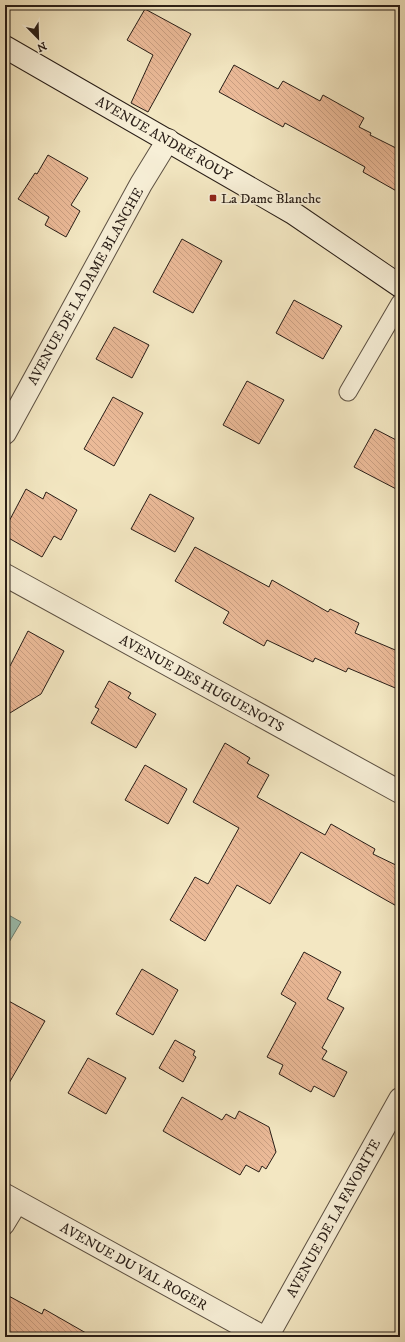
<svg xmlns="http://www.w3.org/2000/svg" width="405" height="1342" font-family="'IM FELL DW Pica',serif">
  <defs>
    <pattern id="building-back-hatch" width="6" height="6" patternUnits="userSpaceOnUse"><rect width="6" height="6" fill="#ebba98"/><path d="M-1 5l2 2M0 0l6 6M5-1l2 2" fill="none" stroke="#ca9f82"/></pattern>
  </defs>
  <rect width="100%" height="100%" fill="#f3e7c2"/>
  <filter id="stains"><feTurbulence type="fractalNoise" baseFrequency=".005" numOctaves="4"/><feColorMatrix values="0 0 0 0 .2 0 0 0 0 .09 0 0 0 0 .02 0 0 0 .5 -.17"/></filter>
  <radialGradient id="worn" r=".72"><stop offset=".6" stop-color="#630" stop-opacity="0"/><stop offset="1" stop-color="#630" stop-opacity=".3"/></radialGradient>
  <path fill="#9bc0b1" stroke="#6d7f73" d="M 5,913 L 21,922 L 5,949 Z"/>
  <g fill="url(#building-back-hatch)" stroke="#291e17">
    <path d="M 145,9 L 191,34 L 148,112 L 131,103 L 153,55 L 127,40 Z"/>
    <path d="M 234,65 L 278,89 L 283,81 L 320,101 L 323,95 L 364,118 L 359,127 L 371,133 L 370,135 L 400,150 L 400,193 L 363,172 L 365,167 L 342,154 L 285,123 L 283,127 L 219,92 Z"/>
    <path d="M 48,155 L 88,178 L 71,205 L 80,211 L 66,237 L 45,225 L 49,217 L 18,199 L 35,173 L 37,174 Z"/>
    <path d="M 182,239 L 222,261 L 193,313 L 153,292 Z"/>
    <path d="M 294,300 L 342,326 L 323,359 L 276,333 Z"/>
    <path d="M 114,327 L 149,345 L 132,378 L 96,359 Z"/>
    <path d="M 247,381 L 284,400 L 259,444 L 223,425 Z"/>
    <path d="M 113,397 L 143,413 L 114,466 L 84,449 Z"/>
    <path d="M 375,429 L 400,442 L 400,491 L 354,467 Z"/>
    <path d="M 26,489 L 43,499 L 46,492 L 77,510 L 61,540 L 54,536 L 42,557 L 5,536 L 5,529 Z"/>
    <path d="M 150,494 L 194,518 L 175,552 L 131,529 Z"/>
    <path d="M 195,547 L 269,587 L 272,580 L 328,612 L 330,609 L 359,623 L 355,633 L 400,652 L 400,690 L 348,668 L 346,672 L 315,658 L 313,662 L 267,640 L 264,646 L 223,623 L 229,612 L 175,581 Z"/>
    <path d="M 28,631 L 64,651 L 41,694 L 5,716 L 5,668 L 10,666 Z"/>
    <path d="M 109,681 L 131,693 L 128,698 L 156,714 L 136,748 L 91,723 L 99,709 L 95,707 Z"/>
    <path d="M 225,743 L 250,758 L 247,763 L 269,775 L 257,797 L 325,835 L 331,824 L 375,849 L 373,854 L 400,867 L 400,908 L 301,852 L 270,904 L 237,885 L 205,941 L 170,920 L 195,877 L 208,884 L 239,828 L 193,802 Z"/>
    <path d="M 145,765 L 187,789 L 168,824 L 125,800 Z"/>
    <path d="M 304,952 L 341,972 L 327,999 L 344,1008 L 322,1048 L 327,1051 L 322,1059 L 347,1072 L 334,1097 L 314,1086 L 311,1092 L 279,1074 L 283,1065 L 267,1057 L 296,1003 L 281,994 Z"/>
    <path d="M 142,969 L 178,990 L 153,1035 L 116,1014 Z"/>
    <path d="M 5,999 L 45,1021 L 5,1090 Z"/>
    <path d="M 175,1040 L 195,1051 L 193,1055 L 196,1057 L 183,1082 L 159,1068 Z"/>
    <path d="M 88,1058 L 126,1078 L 106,1114 L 68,1093 Z"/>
    <path d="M 182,1097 L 222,1120 L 226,1114 L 235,1119 L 239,1111 L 269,1127 L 276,1152 L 266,1169 L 262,1166 L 259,1172 L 246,1165 L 240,1175 L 163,1131 Z"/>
    <path d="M 5,1294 L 42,1314 L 44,1309 L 93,1337 L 5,1337 Z"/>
  </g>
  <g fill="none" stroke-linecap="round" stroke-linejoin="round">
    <g stroke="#5c5042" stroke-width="19">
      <g id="service">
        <path d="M 348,392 L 400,303"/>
        <path d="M 5,1226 L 19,1203"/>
      </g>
    </g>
    <g stroke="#5c5042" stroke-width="24">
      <g id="minor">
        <path d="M 5,433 L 141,184 L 168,140"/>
        <path d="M 5,575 L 400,792"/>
        <path d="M 5,1195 L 263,1337"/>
        <path d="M 267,1337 L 400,1099"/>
      </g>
    </g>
    <g stroke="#291e17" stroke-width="24">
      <path id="secondary" d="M 5,47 L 293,213 L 400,286"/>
    </g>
    <use href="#service" stroke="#f7efd7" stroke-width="17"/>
    <use href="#minor" stroke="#f7efd7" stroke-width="22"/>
    <use href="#secondary" stroke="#f7efd7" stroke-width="22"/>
  </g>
  <rect fill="#8f2418" stroke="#f7efd7" stroke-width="1.5" x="209" y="194" width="8" height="8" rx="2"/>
  <g text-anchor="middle" stroke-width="3.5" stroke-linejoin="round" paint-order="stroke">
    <g font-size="14" fill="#291e17" stroke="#f7efd7">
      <text transform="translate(164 138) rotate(30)" y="5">AVENUE ANDRÉ ROUY</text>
      <text transform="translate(85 286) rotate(-61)" y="5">AVENUE DE LA DAME BLANCHE</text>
      <text transform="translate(202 683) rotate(29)" y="5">AVENUE DES HUGUENOTS</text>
      <text transform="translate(333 1218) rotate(-61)" y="5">AVENUE DE LA FAVORITE</text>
      <text transform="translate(134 1266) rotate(29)" y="5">AVENUE DU VAL ROGER</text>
    </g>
    <g font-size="14" fill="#291e17" stroke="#f7efd7" text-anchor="start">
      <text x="221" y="203">La Dame Blanche</text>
    </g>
  </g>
  <rect width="405" height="1342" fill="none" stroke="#f3e7c2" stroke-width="20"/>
  <rect x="6" y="6" width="393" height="1330" fill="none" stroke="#291e17" stroke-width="2"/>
  <rect x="10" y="10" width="385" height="1322" fill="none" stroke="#291e17"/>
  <g transform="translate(38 38) rotate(157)" stroke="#f7efd7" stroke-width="3" paint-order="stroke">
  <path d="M0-3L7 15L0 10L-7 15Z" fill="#291e17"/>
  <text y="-6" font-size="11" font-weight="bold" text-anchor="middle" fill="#291e17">N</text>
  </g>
  <rect width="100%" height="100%" filter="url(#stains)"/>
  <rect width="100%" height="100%" fill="url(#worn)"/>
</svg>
